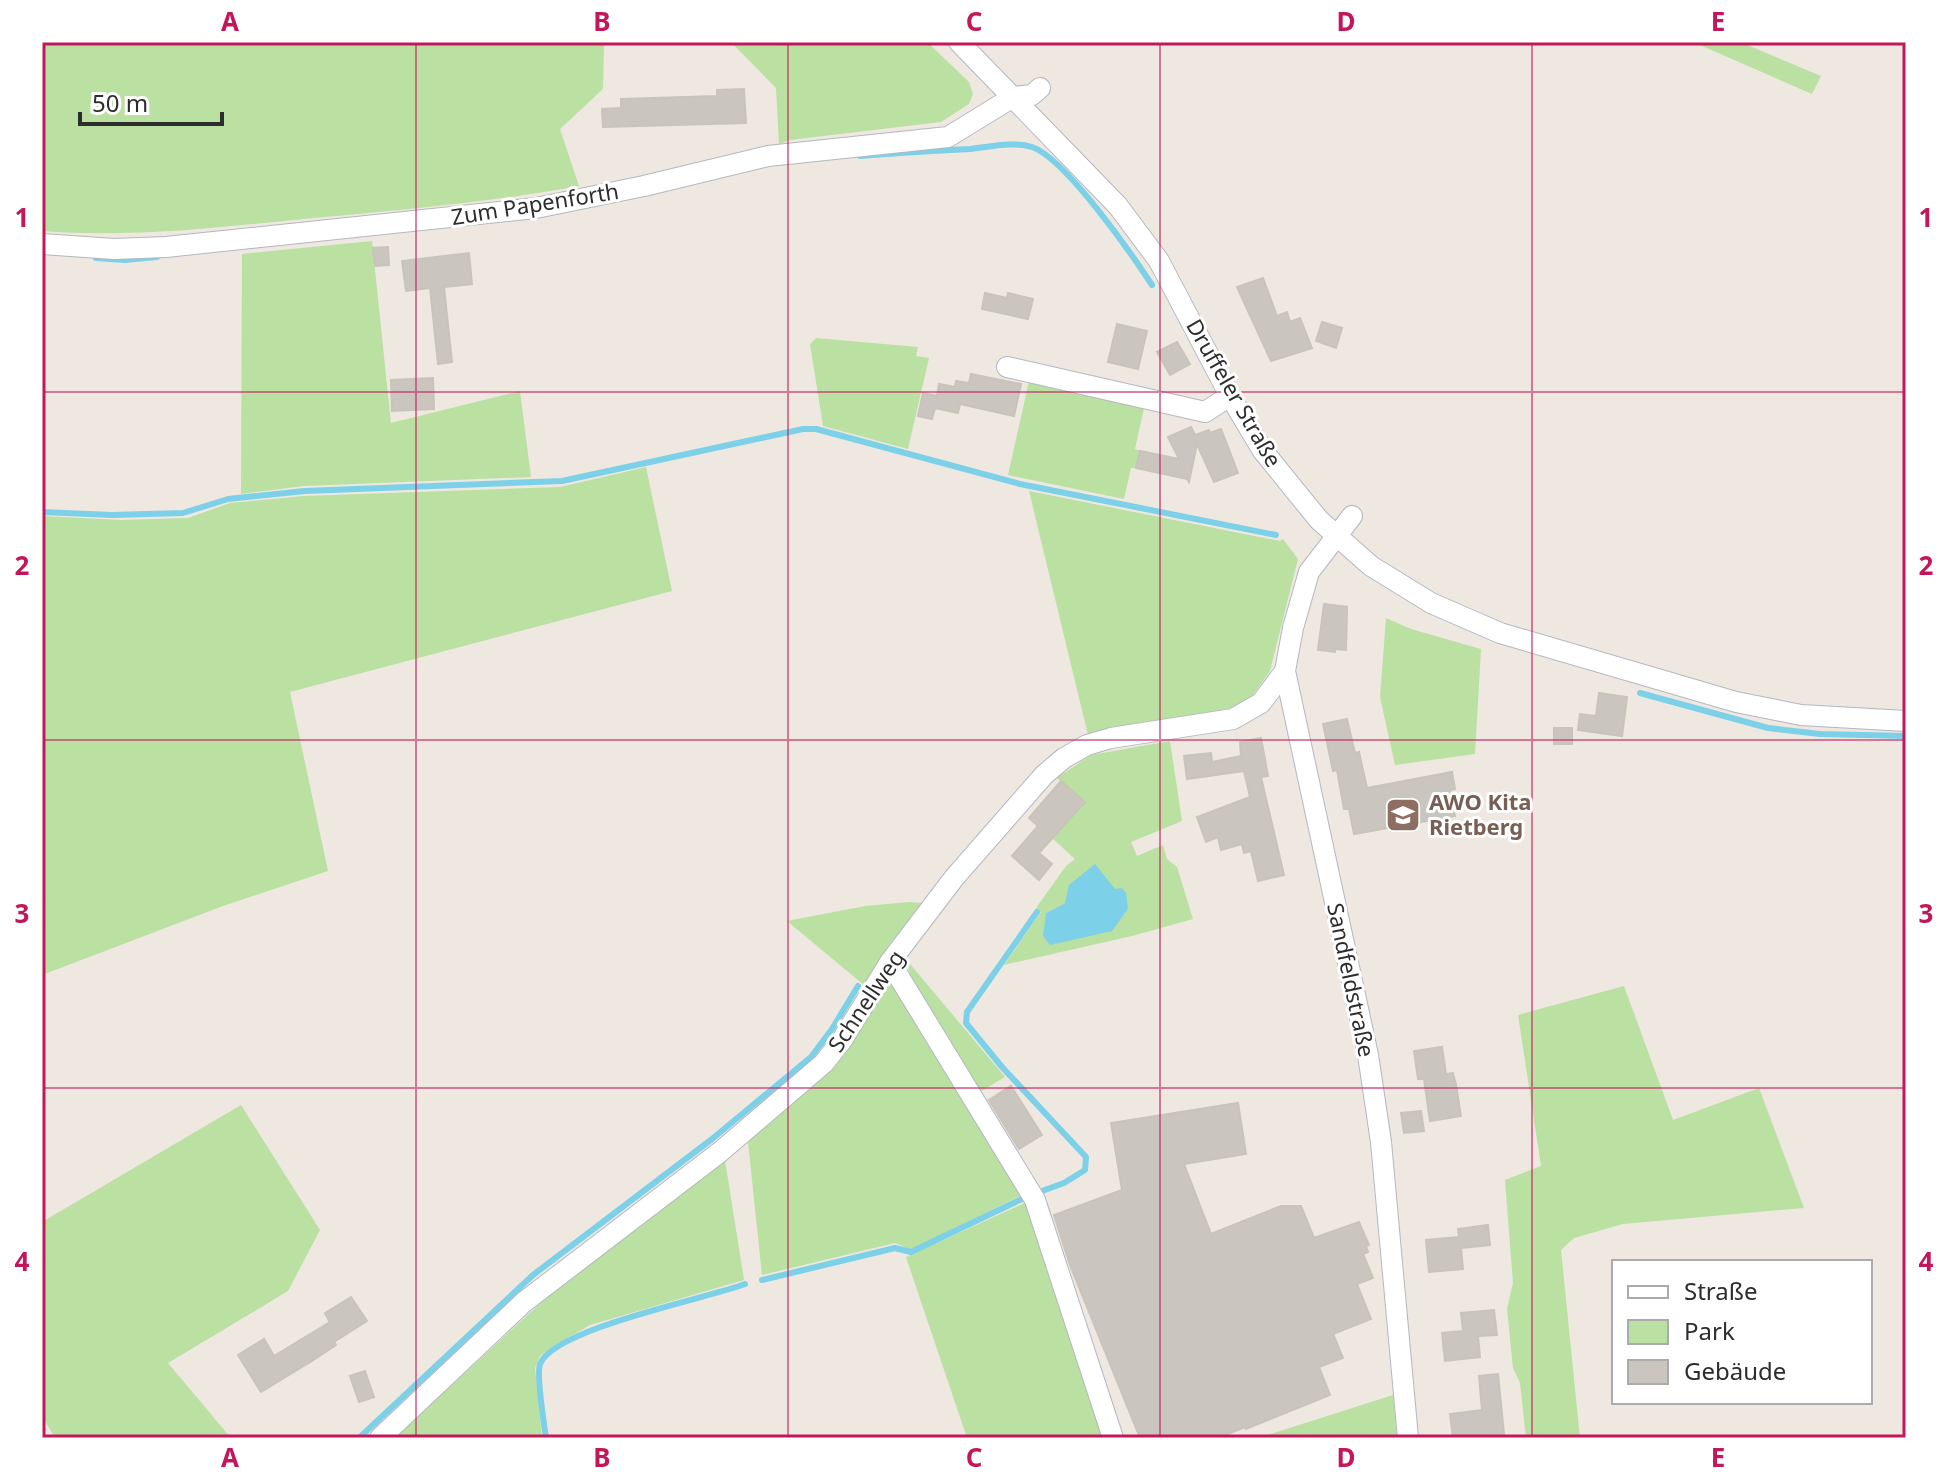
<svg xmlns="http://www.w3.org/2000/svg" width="1948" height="1480" font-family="'Noto Sans',sans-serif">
  <rect width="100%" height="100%" fill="#eee8e1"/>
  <g fill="#bae0a2" fill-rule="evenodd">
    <path d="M 42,42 L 604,42 L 603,89 L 560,129 L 579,186 C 492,202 403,210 314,218 C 221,227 136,238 42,231 Z"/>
    <path d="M 731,42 L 927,42 L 969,82 L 973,94 L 969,104 L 941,122 L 790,140 L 779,144 L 776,88 Z"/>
    <path d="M 1693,42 L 1740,42 L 1821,76 L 1812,94 Z"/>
    <path d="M 372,241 L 391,423 L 520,391 L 531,477 L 304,486 L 241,494 L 242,254 Z"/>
    <path d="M 816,338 L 918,347 L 916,356 L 929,358 L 908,449 L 823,426 L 810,344 Z"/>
    <path d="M 1030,377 L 1145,403 L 1135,449 L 1140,451 L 1136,468 L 1131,468 L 1124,499 L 1008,475 Z"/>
    <path d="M 646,467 L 672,591 L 290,692 L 328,871 L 223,906 L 42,975 L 42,516 L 121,520 L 188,518 L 230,503 L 304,496 L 560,487 Z"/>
    <path d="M 1029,491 L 1280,541 L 1283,539 L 1298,559 L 1270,671 L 1250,699 L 1232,708 L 1088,735 Z"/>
    <path d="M 1386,618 L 1411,629 L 1481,649 L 1475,754 L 1395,765 L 1380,697 Z"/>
    <path d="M 1170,741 L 1182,821 L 1131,842 L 1137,856 L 1163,845 L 1167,859 L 1177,867 L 1193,919 L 1132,936 L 1004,965 L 1041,912 L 1036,908 L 1066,866 L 1075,859 L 1052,838 L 1084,802 L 1057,778 L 1091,755 ZM 1065,903 L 1128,909 L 1120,920 L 1046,913 Z"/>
    <path d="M 909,902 L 923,903 L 888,946 L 864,985 L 787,921 L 865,906 Z"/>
    <path d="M 905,958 L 1005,1077 L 978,1093 L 916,993 Z"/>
    <path d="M 891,981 L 1024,1194 L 911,1250 L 895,1243 L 762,1275 L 748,1142 L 830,1071 Z"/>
    <path d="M 1624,986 L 1673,1120 L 1759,1088 L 1804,1208 L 1623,1224 L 1574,1238 L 1561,1250 L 1580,1438 L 1526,1438 L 1520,1383 L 1513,1368 L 1507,1309 L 1513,1283 L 1505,1180 L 1541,1166 L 1518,1015 Z"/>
    <path d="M 241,1105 L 320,1230 L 288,1291 L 168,1363 L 231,1438 L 55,1438 L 45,1421 L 42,1422 L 42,1222 Z"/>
    <path d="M 725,1160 L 744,1280 L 590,1325 L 552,1347 L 540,1356 L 535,1368 L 542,1438 L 394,1438 L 544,1300 Z"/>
    <path d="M 1029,1201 L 1103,1438 L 967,1438 L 906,1257 Z"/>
    <path d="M 1393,1395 L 1397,1438 L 1258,1438 Z"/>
  </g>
  <path fill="#7cd0e8" d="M 1095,864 L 1115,889 L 1122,888 L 1126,893 L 1128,909 L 1112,931 L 1050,945 L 1043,936 L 1046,913 L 1065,903 L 1069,885 Z"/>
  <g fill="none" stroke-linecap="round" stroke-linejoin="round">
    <g stroke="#7cd0e8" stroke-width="6">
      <path d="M 860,156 C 897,153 934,151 970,149 C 989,147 1014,141 1032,147 C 1065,158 1131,253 1152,285"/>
      <path d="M 96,258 L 125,260 L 157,257"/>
      <path d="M 42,512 L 112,515 L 183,513 L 228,499 L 305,491 L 562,481 L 803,429 L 816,429 L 1020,484 L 1276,535"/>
      <path d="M 1640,693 L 1768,728 L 1820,734 L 1906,736"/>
      <path d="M 1037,912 L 967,1012 L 966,1023 L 1002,1067 L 1086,1157 L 1085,1170 L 1064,1183 L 1042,1191"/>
      <path d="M 762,1280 L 895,1248 L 911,1252 L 1026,1197"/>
      <path d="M 359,1438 L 533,1275 L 712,1139 L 811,1057 L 832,1029 L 858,986"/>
      <path d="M 546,1438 C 544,1423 536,1375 540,1364 C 555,1328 705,1299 745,1284"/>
    </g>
  </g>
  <g fill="#cac6bf" stroke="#c9c3ba" stroke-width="2">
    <path d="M 744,89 L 746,123 L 603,127 L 602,109 L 621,108 L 621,99 L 717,96 L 717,90 Z"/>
    <path d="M 388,247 L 389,265 L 375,266 L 373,248 Z"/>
    <path d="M 469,253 L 472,284 L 444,287 L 452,362 L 438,364 L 430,288 L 406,291 L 402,261 Z"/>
    <path d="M 1263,278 L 1277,316 L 1287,312 L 1290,322 L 1300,318 L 1312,348 L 1271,361 L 1237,287 Z"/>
    <path d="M 985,293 L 1007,298 L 1008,293 L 1033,299 L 1028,319 L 982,309 Z"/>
    <path d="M 1322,322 L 1342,328 L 1336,348 L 1316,341 Z"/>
    <path d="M 1117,324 L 1147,331 L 1138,369 L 1108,362 Z"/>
    <path d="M 1177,342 L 1190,364 L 1170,375 L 1157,352 Z"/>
    <path d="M 971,374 L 1021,384 L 1014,416 L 960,404 L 958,413 L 935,408 L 932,419 L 918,416 L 923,393 L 937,396 L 939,384 L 955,387 L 956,381 L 969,383 Z"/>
    <path d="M 433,378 L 434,409 L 392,411 L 391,380 Z"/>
    <path d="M 1191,427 L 1195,435 L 1209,430 L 1210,433 L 1221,429 L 1238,473 L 1214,482 L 1197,444 L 1189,482 L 1187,479 L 1136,468 L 1140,451 L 1179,459 L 1168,437 Z"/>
    <path d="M 1324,604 L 1347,607 L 1346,650 L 1335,649 L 1335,652 L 1318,650 Z"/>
    <path d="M 1599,693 L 1627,697 L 1622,736 L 1578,730 L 1580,714 L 1596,716 Z"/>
    <path d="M 1347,719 L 1355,753 L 1359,752 L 1367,788 L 1452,772 L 1455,789 L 1450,790 L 1455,816 L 1354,834 L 1349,809 L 1344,809 L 1337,770 L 1333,771 L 1323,724 Z"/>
    <rect x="1554" y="728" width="18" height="16"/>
    <path d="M 1261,738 L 1268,776 L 1261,777 L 1284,875 L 1258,881 L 1251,851 L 1244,853 L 1242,844 L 1221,850 L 1218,837 L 1206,842 L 1197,817 L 1250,797 L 1244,771 L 1187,779 L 1184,756 L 1211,753 L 1212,762 L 1241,756 L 1240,742 Z"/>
    <path d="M 1061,781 L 1085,802 L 1039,853 L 1052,864 L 1039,880 L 1012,856 L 1038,826 L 1029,818 Z"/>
    <path d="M 1442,1047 L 1446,1074 L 1453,1073 L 1456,1085 L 1461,1116 L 1430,1121 L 1424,1079 L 1418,1079 L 1414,1051 Z"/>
    <path d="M 1011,1086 L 1042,1135 L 1019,1149 L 989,1100 Z"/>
    <path d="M 1238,1103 L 1246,1154 L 1184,1164 L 1211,1234 L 1281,1206 L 1301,1206 L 1314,1238 L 1359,1222 L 1369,1245 L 1366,1246 L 1368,1252 L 1363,1254 L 1373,1278 L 1357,1284 L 1371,1319 L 1333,1334 L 1343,1358 L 1319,1367 L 1330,1395 L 1246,1429 L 1245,1427 L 1218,1438 L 1140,1438 L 1070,1265 L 1054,1215 L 1122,1190 L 1111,1123 Z"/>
    <path d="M 1421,1111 L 1424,1131 L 1404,1133 L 1401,1113 Z"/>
    <path d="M 1488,1225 L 1490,1245 L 1461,1248 L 1463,1269 L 1429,1272 L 1426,1240 L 1459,1237 L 1458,1229 Z"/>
    <path d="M 351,1297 L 367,1321 L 334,1342 L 336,1345 L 312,1361 L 261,1392 L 238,1355 L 264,1339 L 274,1356 L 330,1322 L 325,1313 Z"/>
    <path d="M 1494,1310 L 1497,1335 L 1478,1336 L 1480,1357 L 1445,1361 L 1442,1333 L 1463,1331 L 1461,1313 Z"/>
    <path d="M 365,1371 L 374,1397 L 359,1402 L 350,1376 Z"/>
    <path d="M 1498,1374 L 1504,1434 L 1480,1438 L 1453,1438 L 1450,1414 L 1482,1410 L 1479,1376 Z"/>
  </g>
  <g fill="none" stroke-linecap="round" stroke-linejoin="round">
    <g stroke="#b4b7c0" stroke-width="22">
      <g id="minor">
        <path d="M 959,42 L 1118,206 L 1159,261 L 1230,396 L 1263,451 L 1319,520 L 1371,566 L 1431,603 L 1500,633 L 1736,702 L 1801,715 L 1906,721"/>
        <path d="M 42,244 L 114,249 L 166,247 L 536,208 L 644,186 L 768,156 L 948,137 L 1013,97 L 1032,95 L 1040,88"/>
        <path d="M 1007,367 L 1205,412 L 1230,396"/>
        <path d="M 1352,516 L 1309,572 L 1293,628 L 1285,671 L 1368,1055 L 1381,1142 L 1408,1438"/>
        <path d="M 890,962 L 1035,1200 L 1113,1438"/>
        <path d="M 380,1438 L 524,1302 L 720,1152 L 824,1063 L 842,1040 L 890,962 L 954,878 L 1044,775 L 1064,758 L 1087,745 L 1111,738 L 1233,719 L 1261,703 L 1285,671"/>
      </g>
    </g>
    <use href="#minor" stroke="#fff" stroke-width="20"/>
  </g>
  <path fill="none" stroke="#c2185b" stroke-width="2" stroke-opacity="0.55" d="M 416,42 L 416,1438M 788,42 L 788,1438M 1160,42 L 1160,1438M 1532,42 L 1532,1438M 42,392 L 1906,392M 42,740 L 1906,740M 42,1088 L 1906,1088"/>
  <defs>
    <g id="school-square" transform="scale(1.8)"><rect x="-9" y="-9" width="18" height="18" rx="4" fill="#8d6e63" stroke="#fff"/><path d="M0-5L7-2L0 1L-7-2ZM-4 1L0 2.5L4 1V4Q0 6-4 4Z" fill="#fff"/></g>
  </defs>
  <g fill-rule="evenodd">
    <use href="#school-square" x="1403" y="815"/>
  </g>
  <g text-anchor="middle" stroke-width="6" stroke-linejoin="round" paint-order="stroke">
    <g font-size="22" fill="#2d2d2d" stroke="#fff">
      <text transform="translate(535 204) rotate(-9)" y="8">Zum Papenforth</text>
      <text transform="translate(1234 393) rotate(60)" y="8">Druffeler Straße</text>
      <text transform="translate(1351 980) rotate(78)" y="8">Sandfeldstraße</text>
      <text transform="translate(866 1001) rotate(-56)" y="8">Schnellweg</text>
    </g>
    <g font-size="22" font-weight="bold" fill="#785e54" stroke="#fff" text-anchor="start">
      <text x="1429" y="810">AWO Kita<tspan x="1429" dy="25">Rietberg</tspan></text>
    </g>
  </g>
  <rect width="1948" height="1480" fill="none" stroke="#ffffff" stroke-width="88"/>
  <rect x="1612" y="1260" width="260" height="144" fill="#ffffff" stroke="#ababab" stroke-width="2"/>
  <rect x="1628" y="1286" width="40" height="12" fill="#ffffff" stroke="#ababab" stroke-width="2"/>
  <text x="1684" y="1300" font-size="24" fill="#2d2d2d">Straße</text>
  <rect x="1628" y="1320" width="40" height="24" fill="#bae0a2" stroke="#ababab" stroke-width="2"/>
  <text x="1684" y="1340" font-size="24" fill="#2d2d2d">Park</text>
  <rect x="1628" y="1360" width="40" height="24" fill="#cac6bf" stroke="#ababab" stroke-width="2"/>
  <text x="1684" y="1380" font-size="24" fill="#2d2d2d">Gebäude</text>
  <path d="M80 112v12h142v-12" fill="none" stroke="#2d2d2d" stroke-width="4"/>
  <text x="92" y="112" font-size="24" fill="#2d2d2d" stroke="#ffffff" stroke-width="6" paint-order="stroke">50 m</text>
  <rect x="44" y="44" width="1860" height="1392" fill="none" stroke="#c2185b" stroke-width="3"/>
  <g font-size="26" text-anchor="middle" font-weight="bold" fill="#c2185b">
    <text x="230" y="31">A</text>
    <text x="602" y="31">B</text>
    <text x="974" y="31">C</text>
    <text x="1346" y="31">D</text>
    <text x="1718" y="31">E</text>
    <text x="22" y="227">1</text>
    <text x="1926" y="227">1</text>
    <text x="22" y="575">2</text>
    <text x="1926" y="575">2</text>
    <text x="22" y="923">3</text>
    <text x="1926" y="923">3</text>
    <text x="22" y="1271">4</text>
    <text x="1926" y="1271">4</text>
    <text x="230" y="1467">A</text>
    <text x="602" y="1467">B</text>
    <text x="974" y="1467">C</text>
    <text x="1346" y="1467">D</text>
    <text x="1718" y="1467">E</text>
  </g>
</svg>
